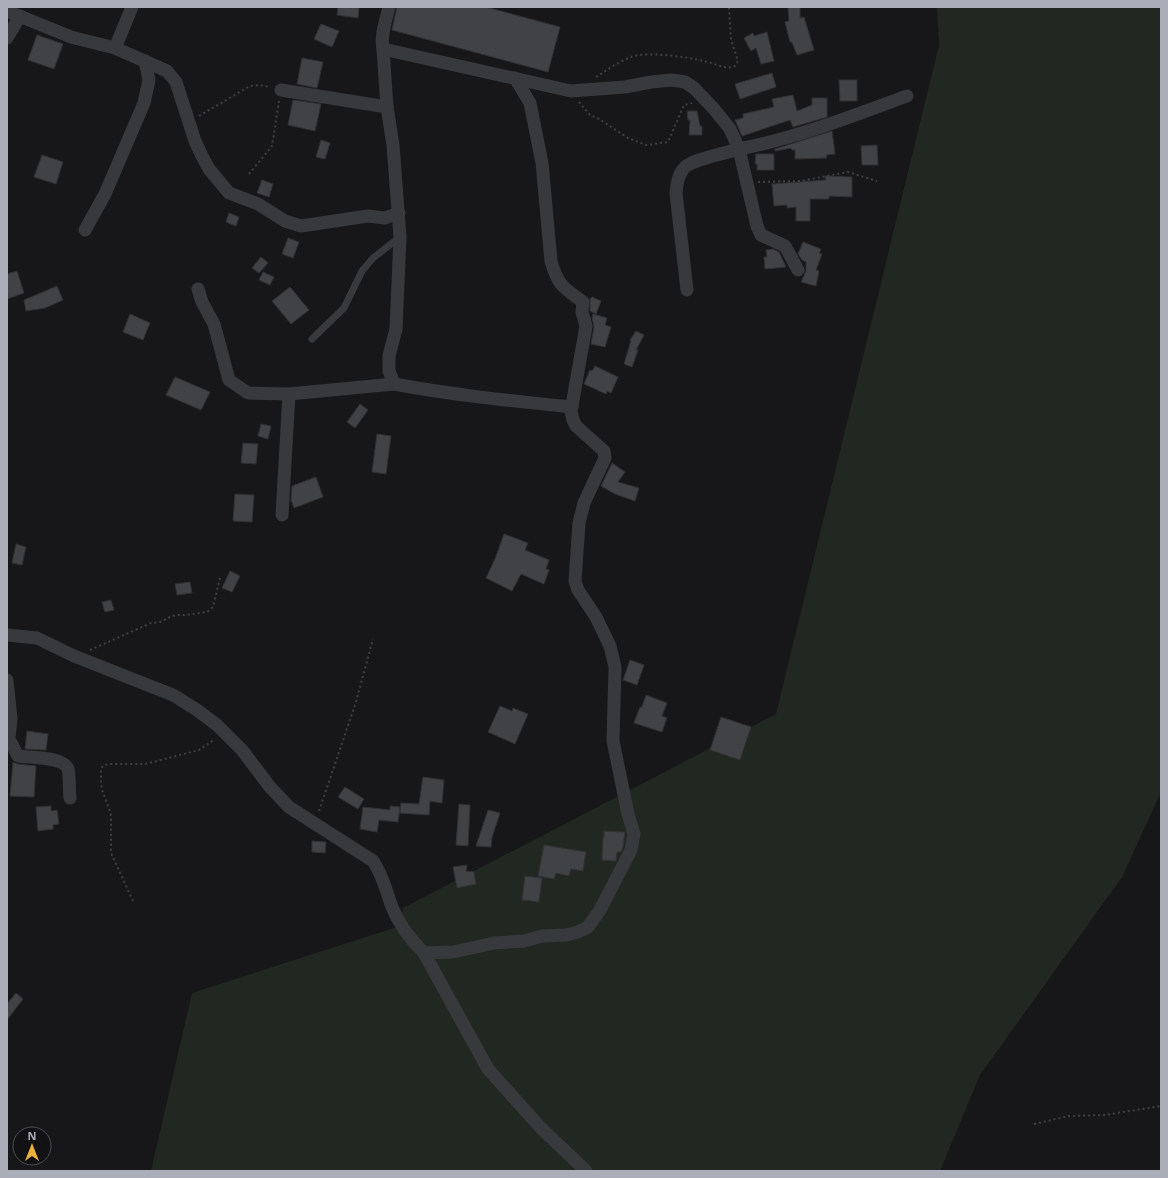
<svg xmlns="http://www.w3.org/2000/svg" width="1168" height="1178" font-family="'Open Sans',sans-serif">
  <rect width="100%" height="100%" fill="#171719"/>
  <path fill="#212822" d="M 937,7 L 1161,7 L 1161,792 L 1122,877 L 980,1075 L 940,1171 L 151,1171 L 192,993 L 400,926 L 403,908 L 776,714 L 939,45 Z"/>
  <g fill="#414245" stroke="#313134">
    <path d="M 338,7 L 359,7 L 358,18 L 337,15 Z"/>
    <path d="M 397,7 L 486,7 L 560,27 L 548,72 L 392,30 Z"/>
    <path d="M 788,7 L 800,7 L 800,18 L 804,17 L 814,50 L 797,55 L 792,42 L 790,42 L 785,22 L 789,21 Z"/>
    <path d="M 321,24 L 339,31 L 332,47 L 314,39 Z"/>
    <path d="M 767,32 L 774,61 L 761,64 L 756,48 L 751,51 L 744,38 L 753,33 L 754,36 Z"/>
    <path d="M 37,35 L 63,44 L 54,69 L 28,60 Z"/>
    <path d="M 302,58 L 323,62 L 317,88 L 297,84 Z"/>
    <path d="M 772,73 L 776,87 L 740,99 L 735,84 Z"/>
    <path d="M 839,80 L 857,80 L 857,101 L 840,101 Z"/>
    <path d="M 793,95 L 797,111 L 812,105 L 812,98 L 827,98 L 827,117 L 793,127 L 790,120 L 742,136 L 735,120 L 743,118 L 743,114 L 774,107 L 772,99 Z"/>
    <path d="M 293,100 L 321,104 L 315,131 L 288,125 Z"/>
    <path d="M 687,111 L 697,111 L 700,126 L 702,126 L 702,135 L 689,135 L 690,120 L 688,120 Z"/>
    <path d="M 832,131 L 835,154 L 826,155 L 827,158 L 795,159 L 795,150 L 792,150 L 791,148 L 775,151 L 775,149 Z"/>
    <path d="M 321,140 L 330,143 L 325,159 L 316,157 Z"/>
    <path d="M 877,145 L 878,165 L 862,165 L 861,146 Z"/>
    <path d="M 756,154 L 774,154 L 774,170 L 757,170 L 757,164 L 755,164 Z"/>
    <path d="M 42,155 L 63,162 L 56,184 L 34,177 Z"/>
    <path d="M 825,176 L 852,177 L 852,197 L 829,196 L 829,199 L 810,199 L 810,221 L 796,221 L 796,207 L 787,208 L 787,205 L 774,206 L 772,184 L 826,180 Z"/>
    <path d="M 262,180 L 273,184 L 269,197 L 257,193 Z"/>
    <path d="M 229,213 L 239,217 L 236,226 L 226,222 Z"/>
    <path d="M 288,238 L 299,242 L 293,258 L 282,254 Z"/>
    <path d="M 803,242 L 821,249 L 819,253 L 822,254 L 816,270 L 819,271 L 816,286 L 801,282 L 806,271 L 806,262 L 802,260 L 798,254 Z"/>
    <path d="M 773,249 L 779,252 L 786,267 L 765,269 L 764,257 L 767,257 L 766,250 Z"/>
    <path d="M 261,257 L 268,263 L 259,273 L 252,268 Z"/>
    <path d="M 17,271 L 24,293 L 7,299 L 7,274 Z"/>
    <path d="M 263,272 L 274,277 L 270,285 L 259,280 Z"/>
    <path d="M 57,286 L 63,300 L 45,308 L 26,311 L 24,300 Z"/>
    <path d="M 290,287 L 309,310 L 291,324 L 272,301 Z"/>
    <path d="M 592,297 L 601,301 L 596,314 L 590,311 L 590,299 Z"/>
    <path d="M 130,314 L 150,323 L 143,340 L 123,332 Z"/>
    <path d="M 593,314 L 607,318 L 605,325 L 611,327 L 605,347 L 591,344 L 594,327 L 592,317 Z"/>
    <path d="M 636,331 L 644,335 L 636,350 L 638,350 L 632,367 L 624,364 L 631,341 L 630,340 Z"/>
    <path d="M 595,366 L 618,377 L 611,393 L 607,391 L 606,394 L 584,384 L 590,370 L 592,371 Z"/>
    <path d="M 175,377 L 210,392 L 201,410 L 166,395 Z"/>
    <path d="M 360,404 L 368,410 L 355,428 L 347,422 Z"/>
    <path d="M 261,424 L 271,426 L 268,439 L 258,436 Z"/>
    <path d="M 377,434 L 391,436 L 386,474 L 372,472 Z"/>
    <path d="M 243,443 L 258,444 L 256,464 L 241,463 Z"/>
    <path d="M 612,463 L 625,472 L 618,482 L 639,488 L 635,501 L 615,494 L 601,486 Z"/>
    <path d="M 316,477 L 323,497 L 294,508 L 291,500 L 292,486 Z"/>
    <path d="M 235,494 L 254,495 L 252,522 L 233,521 Z"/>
    <path d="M 504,534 L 528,543 L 525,550 L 549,560 L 546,569 L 549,570 L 544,584 L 521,574 L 512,591 L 486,578 L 495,559 Z"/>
    <path d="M 16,544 L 26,547 L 22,565 L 12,563 Z"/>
    <path d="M 230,571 L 240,576 L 232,592 L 222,588 Z"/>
    <path d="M 190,582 L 192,593 L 177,595 L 175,584 Z"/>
    <path d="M 111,600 L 114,610 L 105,612 L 102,602 Z"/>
    <path d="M 630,660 L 644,665 L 637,685 L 623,680 Z"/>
    <path d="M 646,695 L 667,703 L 662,716 L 667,718 L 662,732 L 634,723 L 640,707 L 642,707 Z"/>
    <path d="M 500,706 L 512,711 L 513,708 L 528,714 L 515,744 L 488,732 Z"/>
    <path d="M 721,717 L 751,727 L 740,760 L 710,750 Z"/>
    <path d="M 27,731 L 48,734 L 46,750 L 25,749 Z"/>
    <path d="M 13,762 L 17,764 L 36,766 L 34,797 L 10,796 Z"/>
    <path d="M 423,777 L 444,780 L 442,803 L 430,801 L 429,815 L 400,813 L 401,803 L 419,804 Z"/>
    <path d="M 345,787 L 364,799 L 358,809 L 338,797 Z"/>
    <path d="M 459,804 L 470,805 L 468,846 L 456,845 Z"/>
    <path d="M 51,806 L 51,811 L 57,810 L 59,824 L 53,825 L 53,829 L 38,831 L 36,807 Z"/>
    <path d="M 390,806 L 400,807 L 398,822 L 379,820 L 377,832 L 360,829 L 363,807 L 390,810 Z"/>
    <path d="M 488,810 L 500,813 L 492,837 L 491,847 L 476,846 Z"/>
    <path d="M 604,831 L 625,832 L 623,847 L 621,852 L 617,852 L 616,861 L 602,860 L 603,837 L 604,837 Z"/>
    <path d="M 312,841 L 326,842 L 325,853 L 312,852 Z"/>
    <path d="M 544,845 L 586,852 L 583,871 L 571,869 L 569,876 L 556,873 L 554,879 L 538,876 Z"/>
    <path d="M 467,865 L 466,871 L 474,872 L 476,884 L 457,888 L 453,867 Z"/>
    <path d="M 525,876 L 542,878 L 539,902 L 522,900 Z"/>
    <path d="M 16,993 L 23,999 L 7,1020 L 7,1004 Z"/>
  </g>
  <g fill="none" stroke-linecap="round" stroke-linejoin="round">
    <g stroke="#3e4044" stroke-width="2" stroke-dasharray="2 3" stroke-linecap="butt">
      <path d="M 596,77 C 607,70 618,62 631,57 C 646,51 687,57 704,61 C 714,63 723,69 734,67 L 738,61 L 731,40 L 729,7"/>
      <path d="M 579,102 L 590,115 L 599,119 L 628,138 L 646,145 L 668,142 L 684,105 L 692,103"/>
      <path d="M 199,116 L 250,86 L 260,85 L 270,87"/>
      <path d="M 249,174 L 272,146 L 279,101"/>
      <path d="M 758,182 L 801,181 L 848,172 L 877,181"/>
      <path d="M 7,320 L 7,323"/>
      <path d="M 90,650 L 151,623 L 160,622 L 172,616 L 178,615 L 186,615 L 207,612 L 213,607 L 220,578"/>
      <path d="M 319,811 L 356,702 L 373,639"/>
      <path d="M 133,901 L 111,853 L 111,816 L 109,808 L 102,790 L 101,781 L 101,768 L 104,765 L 109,764 L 145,764 L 199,750 L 215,739"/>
      <path d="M 1034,1124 L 1069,1116 L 1105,1115 L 1161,1106"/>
    </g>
    <path stroke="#38393d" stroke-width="7" d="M 312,339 L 344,308 L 362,271 L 373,258 L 400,237"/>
    <g stroke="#38393d" stroke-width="13">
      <path d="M 389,7 C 386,20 380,36 383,49 L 571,91 L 625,87 L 651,82 L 672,80 L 685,82 L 694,88 L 714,109 L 730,129 L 739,149 C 797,138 852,116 907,96"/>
      <path d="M 7,11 L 71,37 L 115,48 L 167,71 L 176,82 L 195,141 L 202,156 L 209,169 L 229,193 L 258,204 L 285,221 L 301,226 L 368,216 L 385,218 L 399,213"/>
      <path d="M 7,38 L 20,16"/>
      <path d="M 115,48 L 132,7"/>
      <path d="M 383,49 L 387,107 L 393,145 L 400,237 L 396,329 L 389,356 L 389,371 L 394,384 C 453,395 512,401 572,407"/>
      <path d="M 281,90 L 387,107"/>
      <path d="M 85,230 L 105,194 L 144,103 L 149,80 L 145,61"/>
      <path d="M 198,289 L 202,302 L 214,324 L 229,380 L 248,393 L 289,394 L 394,384"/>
      <path d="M 687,290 L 676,193 C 677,184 678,174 685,167 C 694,159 726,153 739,149 L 757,226 L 761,235 L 785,246 L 798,270"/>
      <path d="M 282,515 L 289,394"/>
      <path d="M 7,635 L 37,638 L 74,656 L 173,695 L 197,710 L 217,725 L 242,750 L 270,787 L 289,807 L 373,861 C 383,875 386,891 392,907 C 399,925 410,939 424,953 L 488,1069 L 540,1127 L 586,1171"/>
      <path d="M 7,680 L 11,718 L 9,739 L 18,756 C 29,758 63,756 68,769 C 70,775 69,791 70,798"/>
      <path d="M 424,953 L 453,952 L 494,943 L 524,941 L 542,936 L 566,935 L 578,932 L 588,927 L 600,910 L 631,850 L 634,834 L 628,814 L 613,741 L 615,667 L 610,646 L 596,617 L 578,590 L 575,581 L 579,523 L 584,503 L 605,458 L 604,451 L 576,426 L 573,420 L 571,411 L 586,326 L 582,312 L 583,302 C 563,287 558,286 551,261 L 542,163 L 530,103 L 515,78"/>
    </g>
  </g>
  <rect width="1168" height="1178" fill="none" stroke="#a9aeb8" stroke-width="16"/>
  <g transform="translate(32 1146)"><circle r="19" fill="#121214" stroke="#4e5056"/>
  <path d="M0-3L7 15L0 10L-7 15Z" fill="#eab13d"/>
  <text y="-6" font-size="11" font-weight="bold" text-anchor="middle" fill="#a9aeb8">N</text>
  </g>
</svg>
